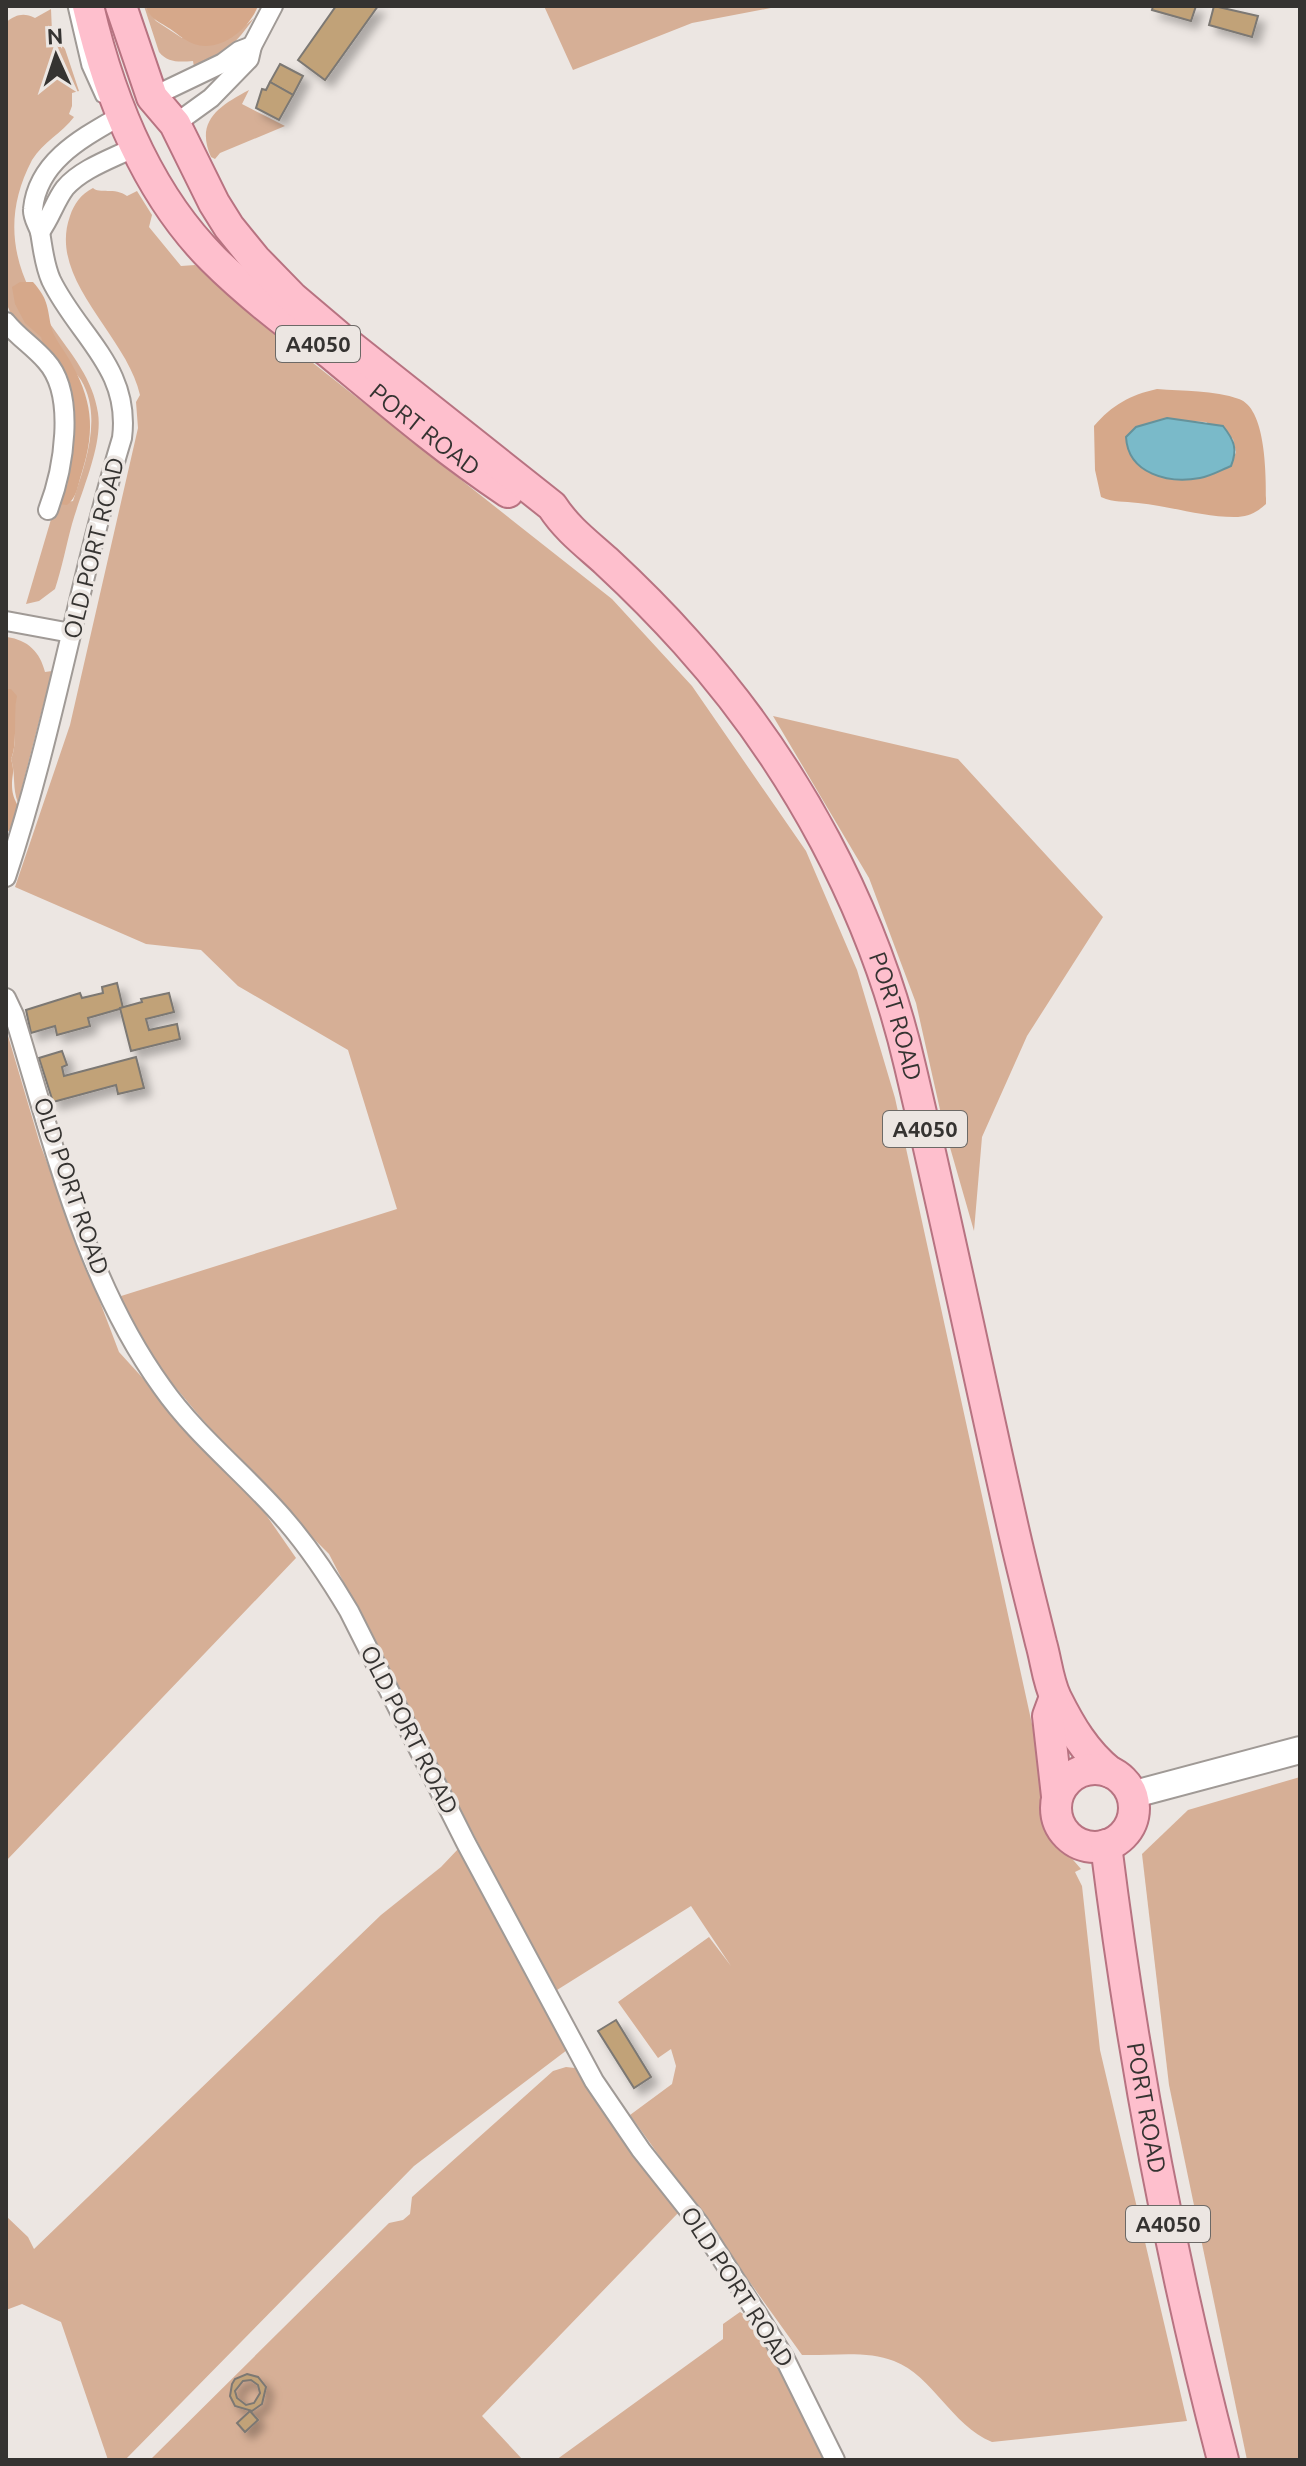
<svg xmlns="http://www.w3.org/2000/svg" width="1306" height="2466" font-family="Ubuntu,sans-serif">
  <defs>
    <filter id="shadow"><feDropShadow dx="7" dy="7" stdDeviation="4" flood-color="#0004"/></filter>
  </defs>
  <rect width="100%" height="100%" fill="#ece6e2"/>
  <g fill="#d6af96">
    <path d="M 144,6 L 156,21 L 182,38 L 247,24 L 254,18 C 237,42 223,57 194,67 L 193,61 C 179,62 168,63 159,52 Z"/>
    <path d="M 544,6 L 781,6 L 692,23 L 573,70 Z"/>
    <path d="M 51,9 L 52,32 L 65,49 L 79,91 L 72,93 L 72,106 L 69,114 L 74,117 C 62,133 43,142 32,160 C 0,221 14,275 53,328 C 72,355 93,379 98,413 C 103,445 81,492 72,524 C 66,546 62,568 55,589 L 39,601 L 26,604 L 52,516 L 58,504 L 73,501 C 85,464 103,417 81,380 C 72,365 43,347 29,336 L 30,333 L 10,312 L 6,302 L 6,22 C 16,15 23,12 35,18 Z"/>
    <path d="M 249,90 L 242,104 L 285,126 L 220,153 L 215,159 L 211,157 C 195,121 219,106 249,90 Z"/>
    <path d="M 93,188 C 99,194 115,187 127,196 L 137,191 L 152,215 L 149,227 L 181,266 L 195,265 L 308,359 L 612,599 L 692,686 L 806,851 L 857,970 L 895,1098 L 1044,1779 C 1039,1838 1047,1827 1081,1869 L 1075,1872 L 1082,1886 L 1100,2050 L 1187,2421 L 992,2442 C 951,2425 933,2376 894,2361 C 867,2350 830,2356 802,2355 L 630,2115 L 672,2084 L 676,2066 L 671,2049 L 658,2058 L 618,2002 L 709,1937 L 731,1966 L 691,1906 L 557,1990 L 508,1901 L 329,1554 L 269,1494 L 202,1419 L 161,1370 L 118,1297 L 397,1209 L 348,1050 L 238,986 L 201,950 L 146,944 L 15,887 L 70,725 L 138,428 L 136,402 L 140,395 C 127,335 47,280 70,216 C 74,204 81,194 93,188 Z"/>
    <path d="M 7,637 C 28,640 40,652 45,672 L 52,671 L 18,803 C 12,787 16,775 11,759 C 18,744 13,715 16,696 L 6,689 Z"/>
    <path d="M 773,716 L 958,759 L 1103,917 L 1027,1036 L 982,1137 L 974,1231 L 943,1123 L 916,1003 L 869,878 Z"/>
    <path d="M 6,1029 L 40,1144 L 119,1352 L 262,1509 L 296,1558 L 6,1861 Z"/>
    <path d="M 1300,1777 L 1300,2460 L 1247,2460 L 1169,2085 L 1142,1854 L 1188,1810 Z"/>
    <path d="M 459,1848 L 567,2050 L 414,2166 L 125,2460 L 108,2460 L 61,2322 L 22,2304 L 6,2310 L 6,2216 L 28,2237 L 34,2249 L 381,1915 L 441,1867 Z"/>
    <path d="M 566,2067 L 575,2068 L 594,2098 L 679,2212 L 482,2416 L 523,2460 L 150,2460 L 389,2223 L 403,2220 L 410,2214 L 412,2197 L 553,2071 Z"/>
    <path d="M 740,2312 C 778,2335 807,2419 825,2460 L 556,2460 L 723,2339 L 723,2324 Z"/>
  </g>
  <g fill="#d6a88a" fill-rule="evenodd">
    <path d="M 145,6 L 258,6 C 249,29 220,53 194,44 C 183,40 176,32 167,27 C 156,20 150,18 145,6 Z"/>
    <path d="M 20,282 L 33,282 C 48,299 47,306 51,326 C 53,337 64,350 69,359 C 92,399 96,428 82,472 C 78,484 77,498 67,505 L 58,504 L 61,490 L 67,486 L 72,436 L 41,337 L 25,323 L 15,304 L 12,287 Z"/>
    <path d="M 1157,389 C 1183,391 1214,390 1239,399 C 1267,409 1266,478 1266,504 C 1257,512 1250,516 1238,517 C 1205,518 1171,506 1138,503 C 1123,501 1115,503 1101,497 L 1095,470 L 1094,426 C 1112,405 1130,395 1157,389 ZM 1188,421 L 1206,422 L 1233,439 L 1236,452 L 1231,466 C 1221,470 1211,476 1201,478 C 1170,484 1128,474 1126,437 L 1136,427 Z"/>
    <path d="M 6,689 L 11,689 L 17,696 C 13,715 18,744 11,759 C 15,773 12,773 12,785 C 12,810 32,805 6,834 Z"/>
  </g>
  <path fill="#7abac9" stroke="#65929b" stroke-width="2" d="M 1167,418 L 1223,426 C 1234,440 1238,449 1231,466 C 1221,470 1211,476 1200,478 C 1169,484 1128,474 1126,437 L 1136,427 Z"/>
  <g fill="#c1a278" stroke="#7c7873" stroke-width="2" fill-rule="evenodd" filter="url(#shadow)">
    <path d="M 336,6 L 378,6 L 325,80 L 298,60 Z"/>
    <path d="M 1153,6 L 1196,6 L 1191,21 L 1152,10 Z"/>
    <path d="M 1214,6 L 1258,16 L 1252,37 L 1209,25 Z"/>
    <path d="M 280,64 L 303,76 L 293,95 L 270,82 Z"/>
    <path d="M 270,82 L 293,95 L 279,120 L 256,108 L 262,89 L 266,90 Z"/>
    <path d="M 117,983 L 123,1008 L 88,1018 L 90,1026 L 57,1035 L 55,1026 L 31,1033 L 26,1010 L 80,993 L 82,998 L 103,993 L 102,987 Z"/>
    <path d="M 169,993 L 174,1012 L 146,1019 L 149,1030 L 177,1024 L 180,1039 L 131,1051 L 120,1008 L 142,1002 L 141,999 Z"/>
    <path d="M 62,1051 L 67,1065 L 62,1067 L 64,1076 L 136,1057 L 144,1088 L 118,1094 L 116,1085 L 53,1102 L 39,1058 Z"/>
    <path d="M 616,2020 L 651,2077 L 634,2088 L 598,2031 Z"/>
    <path d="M 247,2374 L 258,2377 L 266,2387 L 262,2404 L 252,2411 L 235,2406 L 230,2396 L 232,2384 L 235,2379 ZM 251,2380 L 258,2385 L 260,2393 L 254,2403 L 246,2405 L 237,2398 L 235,2391 L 243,2381 Z"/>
    <path d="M 250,2411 L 258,2420 L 245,2432 L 237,2423 Z"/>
  </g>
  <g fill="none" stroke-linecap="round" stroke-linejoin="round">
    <g stroke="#a09a96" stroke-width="13">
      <path id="lane" d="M 73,6 L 87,66 L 101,97"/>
    </g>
    <g stroke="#a09a96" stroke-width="22">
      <g id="street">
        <path d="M 152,97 L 223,63 L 239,51 L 252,46"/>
        <path d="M 175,124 L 211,98 L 249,59 L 252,46 L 273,6"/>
        <path d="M 40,232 C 51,217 55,201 65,188 C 82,168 114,158 137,146"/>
        <path d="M 6,322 C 18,337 34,347 46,361 C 77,395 63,471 48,510"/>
        <path d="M 6,621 L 71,633"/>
        <path d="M 6,877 C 54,733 78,583 122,438 C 131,368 78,336 51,280 C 44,264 43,249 40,232 C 38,225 32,217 33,209 C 38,160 84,137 122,115"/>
        <path d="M 6,998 L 14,1015 C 53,1141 84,1279 162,1387 C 197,1437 247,1475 286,1521 C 310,1549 330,1579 349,1611 L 466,1843 L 594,2081 L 641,2150 L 698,2222 L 758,2315 L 784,2357 L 835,2460"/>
      </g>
    </g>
    <g stroke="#a09a96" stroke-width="30">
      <path id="secondary" d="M 1131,1795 L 1300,1750"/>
    </g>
    <g stroke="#b77381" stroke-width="34">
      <g id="primary">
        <path id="s1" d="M 88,6 C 109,96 146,192 213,259 C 238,284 267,308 296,330 C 307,338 320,345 331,354 C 389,402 445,450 508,492"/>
        <path id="s2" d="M 121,6 L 152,97 L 175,124 L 214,203 L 229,227 L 255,259 L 293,298 L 339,337 L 552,506 C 567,529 586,543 606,561 C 634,587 661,614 686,642 C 794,762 874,910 910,1066 C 946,1217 977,1368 1011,1519 C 1020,1560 1031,1602 1041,1643 C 1046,1660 1048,1682 1056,1698 C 1070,1726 1085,1752 1110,1772"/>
        <path d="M 1055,1697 L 1048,1716 L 1057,1796"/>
        <circle cx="1095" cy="1808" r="39"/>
        <path id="s3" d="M 1106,1845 C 1132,2053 1170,2258 1223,2460"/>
      </g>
    </g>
    <use href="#lane" stroke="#fff" stroke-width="9"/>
    <use href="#street" stroke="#fff" stroke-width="18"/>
    <use href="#secondary" stroke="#fff" stroke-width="26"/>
    <use href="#primary" stroke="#febfcd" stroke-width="30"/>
  </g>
  <g text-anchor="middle" stroke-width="7" stroke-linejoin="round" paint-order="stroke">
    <g fill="#ece6e2" stroke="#6c6966" stroke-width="2">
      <rect x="276" y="326" width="84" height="36" rx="6"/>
      <rect x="883" y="1111" width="84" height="36" rx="6"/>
      <rect x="1126" y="2206" width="84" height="36" rx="6"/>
    </g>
    <g font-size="22" font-weight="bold" fill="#353331">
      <text x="318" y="352">A4050</text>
      <text x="925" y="1137">A4050</text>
      <text x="1168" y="2232">A4050</text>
    </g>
    <g font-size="24" fill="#353331" stroke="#ece6e2">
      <text dy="8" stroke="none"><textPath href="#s1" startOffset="558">PORT ROAD</textPath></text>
      <text transform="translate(94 548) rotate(-76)" y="8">OLD PORT ROAD</text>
      <text dy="8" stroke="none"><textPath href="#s2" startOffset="1300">PORT ROAD</textPath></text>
      <text transform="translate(71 1186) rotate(71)" y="8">OLD PORT ROAD</text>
      <text transform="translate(409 1730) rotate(63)" y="8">OLD PORT ROAD</text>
      <text dy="8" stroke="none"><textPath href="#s3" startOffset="266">PORT ROAD</textPath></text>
      <text transform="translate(737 2287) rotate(57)" y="8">OLD PORT ROAD</text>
    </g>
  </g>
  <rect width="1306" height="2466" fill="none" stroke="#353331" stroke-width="16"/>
  <g transform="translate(56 56) rotate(357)" stroke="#ece6e2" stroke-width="6" paint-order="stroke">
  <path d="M0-6L14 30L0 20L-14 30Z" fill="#353331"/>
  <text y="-12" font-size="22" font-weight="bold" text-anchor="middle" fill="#353331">N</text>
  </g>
</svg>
